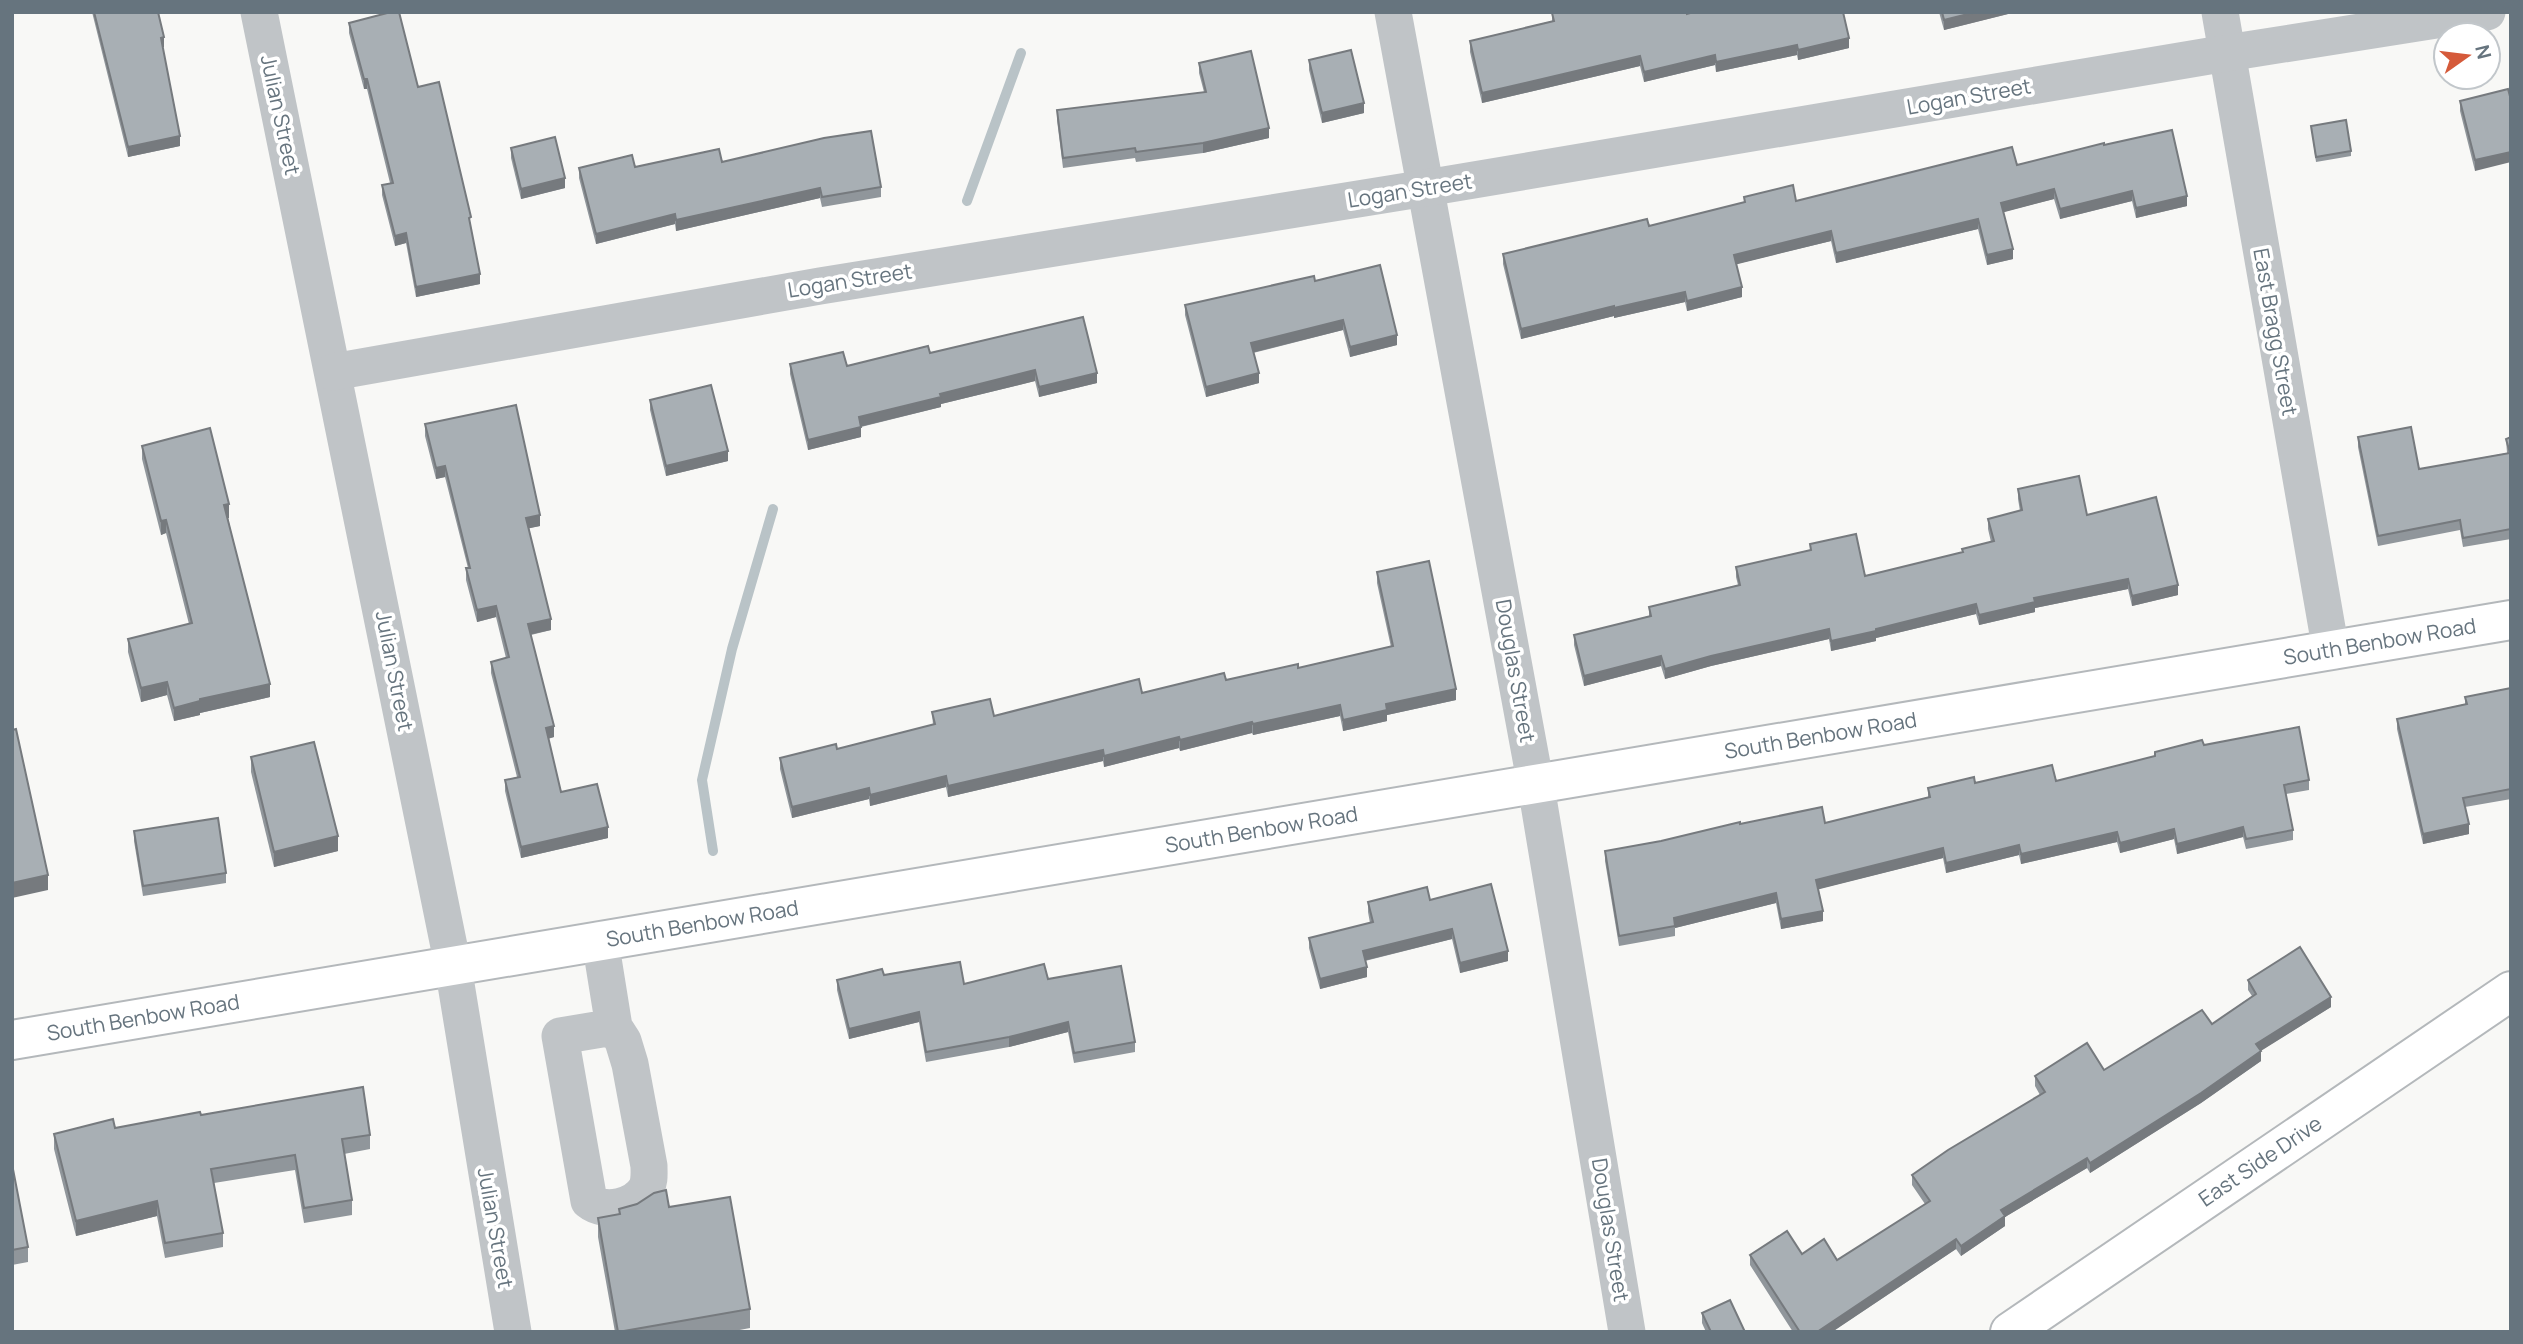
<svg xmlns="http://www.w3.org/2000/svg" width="2523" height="1344" font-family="Manrope,sans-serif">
  <rect width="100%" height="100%" fill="#f8f8f6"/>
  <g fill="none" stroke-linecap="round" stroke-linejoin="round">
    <g stroke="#b9c3c7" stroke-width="10">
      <path d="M 967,201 L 1021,53"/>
      <path d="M 713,851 L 702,780 L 732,649 L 773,509"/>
    </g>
    <g stroke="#b4b8bb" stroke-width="42">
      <g id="major">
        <path id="s1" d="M 12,1040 L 2511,620"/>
        <path id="s2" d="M 2010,1332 L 2511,991"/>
      </g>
    </g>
    <g stroke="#c0c4c7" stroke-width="37">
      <path d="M 259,12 L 453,966 L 513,1332"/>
      <path d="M 1393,12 L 1536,786 L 1627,1332"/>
      <path d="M 2220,12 L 2331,651"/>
      <path d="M 333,372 L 820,286 L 1426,188 L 2227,53 L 2487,12"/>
      <path d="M 600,940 L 614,1027 L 623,1041 L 630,1064 L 649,1166 C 649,1174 650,1181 646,1189 C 635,1207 605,1214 589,1201 L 560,1036 L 614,1027"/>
    </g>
    <use href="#major" stroke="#fff" stroke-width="38"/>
  </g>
  <g fill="#90969b">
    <path d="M 92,12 L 158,12 L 164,47 L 162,47 L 180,146 L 128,157 Z"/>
    <path d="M 1939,12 L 2008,12 L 2008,14 L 1944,30 Z"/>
    <path d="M 1552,13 L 1687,14 L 1849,48 L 1798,60 L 1797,55 L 1716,72 L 1715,65 L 1644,82 L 1640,66 L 1482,103 L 1470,52 L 1470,41 L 1552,21 Z"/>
    <path d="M 349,23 L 418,87 L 471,227 L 480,284 L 416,297 L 406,243 L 395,246 L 382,195 L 382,185 L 390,183 L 367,89 L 364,89 L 349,33 Z"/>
    <path d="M 1309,60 L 1364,113 L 1322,123 L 1309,70 Z"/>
    <path d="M 1199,63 L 1269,138 L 1203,153 L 1136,162 L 1135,158 L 1063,168 L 1057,120 L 1057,110 L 1204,92 L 1199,73 Z"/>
    <path d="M 2511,100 L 2475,171 L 2460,111 L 2460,101 Z"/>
    <path d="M 2311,126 L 2351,151 L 2351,156 L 2316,162 Z"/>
    <path d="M 2104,145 L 2187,206 L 2136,218 L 2132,201 L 2060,219 L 2054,199 L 2003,212 L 2013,259 L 1987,265 L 1978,229 L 1836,263 L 1831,241 L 1736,264 L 1742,297 L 1687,311 L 1685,302 L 1614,318 L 1614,316 L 1521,339 L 1503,264 L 1503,254 L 1649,226 L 1744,203 L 1744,197 L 1796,201 L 2017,165 Z"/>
    <path d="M 511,148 L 565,188 L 521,199 L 511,158 Z"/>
    <path d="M 722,162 L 881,187 L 881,197 L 822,207 L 820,198 L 676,231 L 675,224 L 596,244 L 579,178 L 579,168 L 635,167 Z"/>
    <path d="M 1315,281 L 1397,345 L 1350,357 L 1343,330 L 1253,353 L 1259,383 L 1206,397 L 1185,315 L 1185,305 Z"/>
    <path d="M 930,353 L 1097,383 L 1039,397 L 1035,381 L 941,404 L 941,407 L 861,427 L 861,437 L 808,450 L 790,374 L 790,364 L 847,366 Z"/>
    <path d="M 650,400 L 728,461 L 666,476 L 650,410 Z"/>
    <path d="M 425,424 L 540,526 L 529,528 L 551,630 L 531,635 L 554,737 L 548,739 L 561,792 L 608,838 L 521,858 L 505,791 L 505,780 L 517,777 L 491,673 L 491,662 L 506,658 L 496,617 L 477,622 L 466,580 L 466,568 L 468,568 L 445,477 L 436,479 L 425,436 Z"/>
    <path d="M 2358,437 L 2419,469 L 2507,453 L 2506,439 L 2511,437 L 2511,539 L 2463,547 L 2460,530 L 2378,546 L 2358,447 Z"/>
    <path d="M 142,446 L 229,518 L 228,518 L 270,697 L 200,713 L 200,715 L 174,721 L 167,695 L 141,702 L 128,652 L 128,639 L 189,624 L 166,533 L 161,535 L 142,459 Z"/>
    <path d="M 2018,489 L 2087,515 L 2178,595 L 2132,606 L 2128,589 L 2035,608 L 2035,612 L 1979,625 L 1976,614 L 1876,638 L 1876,641 L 1831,651 L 1829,639 L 1711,666 L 1665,679 L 1661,666 L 1584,686 L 1574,645 L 1574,635 L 1649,616 L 1649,607 L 1738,585 L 1736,577 L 1736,567 L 1810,550 L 1810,544 L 1865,576 L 1962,552 L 1962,549 L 1991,542 L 1988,529 L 1988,519 L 2020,511 L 2018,499 Z"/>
    <path d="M 1377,572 L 1456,700 L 1387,715 L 1387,721 L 1343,731 L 1340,716 L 1253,735 L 1252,733 L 1180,751 L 1179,748 L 1104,767 L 1103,761 L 948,797 L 946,787 L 870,806 L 869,799 L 792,818 L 780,769 L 780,758 L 837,749 L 933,725 L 932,712 L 994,716 L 1226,680 L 1298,668 L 1391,647 L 1377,583 Z"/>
    <path d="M 2511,688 L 2511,799 L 2465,807 L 2469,834 L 2423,844 L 2397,729 L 2397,719 L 2465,704 L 2465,697 Z"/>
    <path d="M 2204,745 L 2309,780 L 2309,790 L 2286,794 L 2293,830 L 2293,840 L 2246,849 L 2243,837 L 2177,854 L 2174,839 L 2120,853 L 2117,842 L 2021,864 L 2019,855 L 1946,873 L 1943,858 L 1818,889 L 1823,921 L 1781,929 L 1776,903 L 1675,928 L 1675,936 L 1619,946 L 1605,861 L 1605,851 L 1661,841 L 1740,824 L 1825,823 L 1928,797 L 1928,788 L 1975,783 L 2056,781 L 2155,756 L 2155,752 Z"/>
    <path d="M 251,757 L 338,851 L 274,867 L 251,772 Z"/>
    <path d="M 134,831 L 226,873 L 226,883 L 143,896 L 134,841 Z"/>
    <path d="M 1430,900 L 1508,961 L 1460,973 L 1452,939 L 1365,961 L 1367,977 L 1320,989 L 1309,948 L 1309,938 L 1370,923 L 1368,912 L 1368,902 Z"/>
    <path d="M 1048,979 L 1135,1042 L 1135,1052 L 1074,1063 L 1068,1032 L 1009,1047 L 926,1062 L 919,1022 L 849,1039 L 837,990 L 837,980 L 964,984 Z"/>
    <path d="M 2248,980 L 2331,1007 L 2260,1051 L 2261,1061 L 2201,1103 L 2090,1173 L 2087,1168 L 2005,1217 L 2005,1226 L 1961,1256 L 1956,1249 L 1832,1332 L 1793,1332 L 1750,1265 L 1750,1255 L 1802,1254 L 1837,1260 L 1925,1204 L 1912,1185 L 1912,1175 L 2040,1095 L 2035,1086 L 2035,1076 L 2104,1070 L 2212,1024 L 2252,996 L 2248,990 Z"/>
    <path d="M 115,1128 L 370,1135 L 370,1149 L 344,1154 L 352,1200 L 352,1215 L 304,1223 L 295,1170 L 214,1183 L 223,1233 L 223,1247 L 165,1258 L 157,1216 L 76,1236 L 54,1149 L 54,1134 Z"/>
    <path d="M 12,1164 L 28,1247 L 28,1262 L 12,1265 Z"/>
    <path d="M 669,1207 L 750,1309 L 750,1328 L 729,1332 L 615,1332 L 598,1237 L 598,1218 L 619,1214 L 619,1209 Z"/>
    <path d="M 1702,1313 L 1745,1332 L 1706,1332 L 1702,1323 Z"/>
  </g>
  <g fill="#767a7e">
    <path d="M 1976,12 L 2008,12 L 2008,14 L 1944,30 L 1944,20 Z"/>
    <path d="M 164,37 L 164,47 L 161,48 L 161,38 Z"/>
    <path d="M 1849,38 L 1849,48 L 1798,60 L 1798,50 Z"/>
    <path d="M 1797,45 L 1797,55 L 1716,72 L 1716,62 Z"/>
    <path d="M 1715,55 L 1715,65 L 1644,82 L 1644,72 Z"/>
    <path d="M 1640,56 L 1640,66 L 1482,103 L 1482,93 Z"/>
    <rect x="364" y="79" width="3" height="10"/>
    <path d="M 1364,103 L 1364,113 L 1322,123 L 1322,113 Z"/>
    <path d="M 1269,128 L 1269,138 L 1203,153 L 1203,143 Z"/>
    <path d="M 180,136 L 180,146 L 128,157 L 128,147 Z"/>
    <path d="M 2511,152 L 2511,162 L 2475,171 L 2475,160 Z"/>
    <path d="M 565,178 L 565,188 L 521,199 L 521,189 Z"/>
    <path d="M 820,188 L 820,198 L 676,231 L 676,220 Z"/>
    <path d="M 2054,189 L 2054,199 L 2001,213 L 2001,203 Z"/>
    <path d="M 2132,191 L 2132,201 L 2060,219 L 2060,209 Z"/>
    <path d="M 2187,196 L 2187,206 L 2136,218 L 2136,208 Z"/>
    <path d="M 675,214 L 675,224 L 596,244 L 596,234 Z"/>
    <path d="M 1978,219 L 1978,229 L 1836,263 L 1836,253 Z"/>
    <path d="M 1831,231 L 1831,241 L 1734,265 L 1734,255 Z"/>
    <path d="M 406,233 L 406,243 L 395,246 L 395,236 Z"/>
    <path d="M 2013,249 L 2013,259 L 1987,265 L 1987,255 Z"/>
    <path d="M 480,274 L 480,284 L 416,297 L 416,287 Z"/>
    <path d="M 1742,287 L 1742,297 L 1687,311 L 1687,301 Z"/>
    <path d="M 1685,292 L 1685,302 L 1614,318 L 1614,308 Z"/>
    <path d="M 1614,306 L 1614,316 L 1521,339 L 1521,329 Z"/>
    <path d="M 1343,320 L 1343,330 L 1251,353 L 1251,343 Z"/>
    <path d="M 1397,335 L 1397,345 L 1350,357 L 1350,347 Z"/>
    <path d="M 1035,370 L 1035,381 L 941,404 L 941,407 L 859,427 L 859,417 L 940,394 Z"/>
    <path d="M 1097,373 L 1097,383 L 1039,397 L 1039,387 Z"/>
    <path d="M 1259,373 L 1259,383 L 1206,397 L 1206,387 Z"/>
    <path d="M 861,427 L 861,437 L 808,450 L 808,440 Z"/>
    <path d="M 728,451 L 728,461 L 666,476 L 666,466 Z"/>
    <path d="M 445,466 L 445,477 L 436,479 L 436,468 Z"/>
    <path d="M 229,504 L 229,518 L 224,519 L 224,505 Z"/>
    <path d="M 540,515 L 540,526 L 526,529 L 526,518 Z"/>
    <path d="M 166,520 L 166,533 L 161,535 L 161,521 Z"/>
    <path d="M 2128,579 L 2128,589 L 2035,608 L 2035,612 L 1979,625 L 1979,615 L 2034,598 Z"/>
    <path d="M 2178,585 L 2178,595 L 2132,606 L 2132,596 Z"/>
    <path d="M 1976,604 L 1976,614 L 1876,638 L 1876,641 L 1831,651 L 1831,641 L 1876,629 Z"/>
    <path d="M 496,606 L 496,617 L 477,622 L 477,610 Z"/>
    <path d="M 551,619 L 551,630 L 528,635 L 528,624 Z"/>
    <path d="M 1829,629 L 1829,639 L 1711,666 L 1665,679 L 1665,669 L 1711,656 Z"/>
    <path d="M 1661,656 L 1661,666 L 1584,686 L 1584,676 Z"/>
    <path d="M 167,682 L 167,695 L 141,702 L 141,688 Z"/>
    <path d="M 270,684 L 270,697 L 200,713 L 200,715 L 174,721 L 174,708 L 200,699 Z"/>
    <path d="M 1456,689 L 1456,700 L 1387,715 L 1387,721 L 1343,731 L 1343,720 L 1386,704 Z"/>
    <path d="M 1340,705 L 1340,716 L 1253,735 L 1253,724 Z"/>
    <path d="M 1252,722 L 1252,733 L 1180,751 L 1180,740 Z"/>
    <path d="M 554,726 L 554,737 L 546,739 L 546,728 Z"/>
    <path d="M 1179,737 L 1179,748 L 1104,767 L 1104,756 Z"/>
    <path d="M 1103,750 L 1103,761 L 948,797 L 948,786 Z"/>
    <path d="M 946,776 L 946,787 L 870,806 L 870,795 Z"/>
    <path d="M 869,788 L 869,799 L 792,818 L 792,807 Z"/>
    <path d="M 2469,824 L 2469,834 L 2423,844 L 2423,834 Z"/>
    <path d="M 608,827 L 608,838 L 521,858 L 521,847 Z"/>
    <path d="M 2243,827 L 2243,837 L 2177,854 L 2177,844 Z"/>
    <path d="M 2174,829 L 2174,839 L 2120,853 L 2120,843 Z"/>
    <path d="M 2117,832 L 2117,842 L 2021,864 L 2021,854 Z"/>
    <path d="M 338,836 L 338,851 L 274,867 L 274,852 Z"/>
    <path d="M 2019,845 L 2019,855 L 1946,873 L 1946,863 Z"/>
    <path d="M 1943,848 L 1943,858 L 1816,890 L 1816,880 Z"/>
    <path d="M 48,875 L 48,890 L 12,898 L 12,883 Z"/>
    <path d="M 1776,893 L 1776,903 L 1675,928 L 1674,918 Z"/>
    <path d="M 1823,911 L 1823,921 L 1781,929 L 1781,919 Z"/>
    <path d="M 1452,929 L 1452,939 L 1363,961 L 1363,951 Z"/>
    <path d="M 1508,951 L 1508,961 L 1460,973 L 1460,963 Z"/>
    <path d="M 1367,967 L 1367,977 L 1320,989 L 1320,979 Z"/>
    <path d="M 2331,997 L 2331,1007 L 2256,1054 L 2256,1044 Z"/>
    <path d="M 919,1012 L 919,1022 L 849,1039 L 849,1029 Z"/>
    <path d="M 1068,1022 L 1068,1032 L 1009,1047 L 1009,1037 Z"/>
    <path d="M 2261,1051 L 2261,1061 L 2201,1103 L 2090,1173 L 2090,1163 Z"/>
    <path d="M 2087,1158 L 2087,1168 L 2005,1217 L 2005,1226 L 1961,1256 L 1961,1246 L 2001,1210 Z"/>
    <path d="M 157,1201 L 157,1216 L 76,1236 L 76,1221 Z"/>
    <path d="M 1956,1239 L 1956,1249 L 1832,1332 L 1817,1332 Z"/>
  </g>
  <g fill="#a8afb4" stroke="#767a7e" stroke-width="2">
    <path d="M 94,12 L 158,12 L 164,37 L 161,38 L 180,136 L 128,147 Z"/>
    <path d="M 391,12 L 399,12 L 418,87 L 439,82 L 471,217 L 469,218 L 480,274 L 416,287 L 406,233 L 395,236 L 382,185 L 393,183 L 367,79 L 364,79 L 349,23 Z"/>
    <path d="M 1553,12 L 1687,12 L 1687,14 L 1694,12 L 1843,12 L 1849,38 L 1798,50 L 1797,45 L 1716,62 L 1715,55 L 1644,72 L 1640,56 L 1482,93 L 1470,41 L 1554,21 L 1552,13 Z"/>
    <path d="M 1942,12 L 1976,12 L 1944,20 Z"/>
    <path d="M 1351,50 L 1364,103 L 1322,113 L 1309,60 Z"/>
    <path d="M 1251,51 L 1269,128 L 1203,143 L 1136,152 L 1135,148 L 1063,158 L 1057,110 L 1206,92 L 1199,63 Z"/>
    <path d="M 2508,89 L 2511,100 L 2511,152 L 2475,160 L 2460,101 Z"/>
    <path d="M 2346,120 L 2351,151 L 2316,157 L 2311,126 Z"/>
    <path d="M 2172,130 L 2187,196 L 2136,208 L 2132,191 L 2060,209 L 2054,189 L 2001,203 L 2013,249 L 1987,255 L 1978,219 L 1836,253 L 1831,231 L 1734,255 L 1742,287 L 1687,301 L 1685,292 L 1614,308 L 1614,306 L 1521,329 L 1503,254 L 1647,219 L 1649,226 L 1745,202 L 1744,197 L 1793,185 L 1796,201 L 2012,147 L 2017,165 L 2104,143 L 2104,145 Z"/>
    <path d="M 871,131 L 881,187 L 822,197 L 820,188 L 676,220 L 675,214 L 596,234 L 579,168 L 632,155 L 635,167 L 719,149 L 722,162 L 824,138 Z"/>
    <path d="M 555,137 L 565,178 L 521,189 L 511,148 Z"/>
    <path d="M 1380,265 L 1397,335 L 1350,347 L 1343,320 L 1251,343 L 1259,373 L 1206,387 L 1185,305 L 1314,276 L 1315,281 Z"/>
    <path d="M 1083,317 L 1097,373 L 1039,387 L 1035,370 L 940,394 L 941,397 L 859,417 L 861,427 L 808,440 L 790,364 L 843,352 L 847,366 L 928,346 L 930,353 Z"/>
    <path d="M 711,385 L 728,451 L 666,466 L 650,400 Z"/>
    <path d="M 516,405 L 540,515 L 526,518 L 551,619 L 528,624 L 554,726 L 546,728 L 561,792 L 597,784 L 608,827 L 521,847 L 505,780 L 520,777 L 491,662 L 509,657 L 496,606 L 477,610 L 466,568 L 470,568 L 445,466 L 436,468 L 425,424 Z"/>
    <path d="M 2411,427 L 2419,469 L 2510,453 L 2506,439 L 2511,437 L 2511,529 L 2463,538 L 2460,520 L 2378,536 L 2358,437 Z"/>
    <path d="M 210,428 L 229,504 L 224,505 L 270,684 L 200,699 L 200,701 L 174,708 L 167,682 L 141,688 L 128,639 L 192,623 L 166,520 L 161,521 L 142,446 Z"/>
    <path d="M 2079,476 L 2087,515 L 2156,497 L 2178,585 L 2132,596 L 2128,579 L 2034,598 L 2035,602 L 1979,615 L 1976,604 L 1876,629 L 1876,631 L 1831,641 L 1829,629 L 1711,656 L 1665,669 L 1661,656 L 1584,676 L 1574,635 L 1651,616 L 1649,607 L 1740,585 L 1736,567 L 1811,550 L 1810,544 L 1856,534 L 1865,576 L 1963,552 L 1962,549 L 1994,541 L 1988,519 L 2022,510 L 2018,489 Z"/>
    <path d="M 1429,561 L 1456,689 L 1386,704 L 1387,710 L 1343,720 L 1340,705 L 1253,724 L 1252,722 L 1180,740 L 1179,737 L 1104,756 L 1103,750 L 948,786 L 946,776 L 870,795 L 869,788 L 792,807 L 780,758 L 836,744 L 837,749 L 935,724 L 932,712 L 990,699 L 994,716 L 1139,679 L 1142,693 L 1224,673 L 1226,680 L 1298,664 L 1298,668 L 1393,646 L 1377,572 Z"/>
    <path d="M 2511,688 L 2511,789 L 2463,798 L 2469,824 L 2423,834 L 2397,719 L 2467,704 L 2465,697 Z"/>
    <path d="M 2299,727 L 2309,780 L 2284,785 L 2293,830 L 2246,839 L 2243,827 L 2177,844 L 2174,829 L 2120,843 L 2117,832 L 2021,854 L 2019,845 L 1946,863 L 1943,848 L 1816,880 L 1823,911 L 1781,919 L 1776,893 L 1674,918 L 1675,926 L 1619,936 L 1605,851 L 1661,841 L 1740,822 L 1740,824 L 1822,807 L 1825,823 L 1930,797 L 1928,788 L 1974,777 L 1975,783 L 2052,765 L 2056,781 L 2155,756 L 2155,752 L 2202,740 L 2204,745 Z"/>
    <path d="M 16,729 L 48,875 L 12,883 L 12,730 Z"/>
    <path d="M 314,742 L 338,836 L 274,852 L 251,757 Z"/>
    <path d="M 218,818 L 226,873 L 143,886 L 134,831 Z"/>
    <path d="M 1491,884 L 1508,951 L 1460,963 L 1452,929 L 1363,951 L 1367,967 L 1320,979 L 1309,938 L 1373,922 L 1368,902 L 1427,887 L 1430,900 Z"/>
    <path d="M 2300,947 L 2331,997 L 2256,1044 L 2261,1051 L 2201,1093 L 2090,1163 L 2087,1158 L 2001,1210 L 2005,1216 L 1961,1246 L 1956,1239 L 1817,1332 L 1800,1332 L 1750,1255 L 1787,1231 L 1802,1254 L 1824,1239 L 1837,1260 L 1930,1201 L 1912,1175 L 1948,1150 L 2045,1092 L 2035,1076 L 2087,1043 L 2104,1070 L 2202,1010 L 2212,1024 L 2256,994 L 2248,980 Z"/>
    <path d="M 960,962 L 964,984 L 1044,964 L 1048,979 L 1121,966 L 1135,1042 L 1074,1053 L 1068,1022 L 1009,1037 L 926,1052 L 919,1012 L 849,1029 L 837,980 L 882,969 L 884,975 Z"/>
    <path d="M 363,1087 L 370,1135 L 342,1139 L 352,1200 L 304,1208 L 295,1155 L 211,1169 L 223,1233 L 165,1243 L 157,1201 L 76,1221 L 54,1134 L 113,1119 L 115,1128 L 200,1112 L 201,1115 Z"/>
    <path d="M 12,1164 L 28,1247 L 12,1250 Z"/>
    <path d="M 666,1190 L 669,1207 L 730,1197 L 750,1309 L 618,1332 L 598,1218 L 620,1214 L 619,1209 L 637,1204 L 654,1193 Z"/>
    <path d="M 1730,1300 L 1745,1332 L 1711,1332 L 1702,1313 Z"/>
  </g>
  <g text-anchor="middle" stroke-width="7" stroke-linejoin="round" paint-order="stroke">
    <g font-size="21" fill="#66747e" stroke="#fff">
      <text transform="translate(1969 97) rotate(-10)" y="7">Logan Street</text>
      <text transform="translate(280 115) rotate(78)" y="7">Julian Street</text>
      <text transform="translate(1410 191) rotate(-9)" y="7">Logan Street</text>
      <text transform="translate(850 281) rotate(-9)" y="7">Logan Street</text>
      <text transform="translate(2275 332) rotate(80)" y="7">East Bragg Street</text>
      <text dy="7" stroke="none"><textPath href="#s1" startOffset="2401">South Benbow Road</textPath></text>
      <text transform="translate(394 671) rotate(79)" y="7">Julian Street</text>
      <text transform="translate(1515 671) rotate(80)" y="7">Douglas Street</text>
      <text dy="7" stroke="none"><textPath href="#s1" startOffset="1834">South Benbow Road</textPath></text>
      <text dy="7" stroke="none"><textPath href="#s1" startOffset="1267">South Benbow Road</textPath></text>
      <text dy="7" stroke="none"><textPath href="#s1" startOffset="700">South Benbow Road</textPath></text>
      <text dy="7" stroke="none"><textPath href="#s1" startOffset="133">South Benbow Road</textPath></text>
      <text dy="7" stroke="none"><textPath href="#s2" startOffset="303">East Side Drive</textPath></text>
      <text transform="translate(495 1228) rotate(80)" y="7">Julian Street</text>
      <text transform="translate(1610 1230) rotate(81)" y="7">Douglas Street</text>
    </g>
  </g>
  <rect width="2523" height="1344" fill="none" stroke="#66747e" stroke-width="28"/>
  <g transform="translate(2467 56) rotate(76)"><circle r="33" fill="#ffffff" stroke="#c2c7cb" stroke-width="2"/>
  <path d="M0-5L12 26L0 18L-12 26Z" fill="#d55a3a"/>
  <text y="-10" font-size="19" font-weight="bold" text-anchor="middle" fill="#66747e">N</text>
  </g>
</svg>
